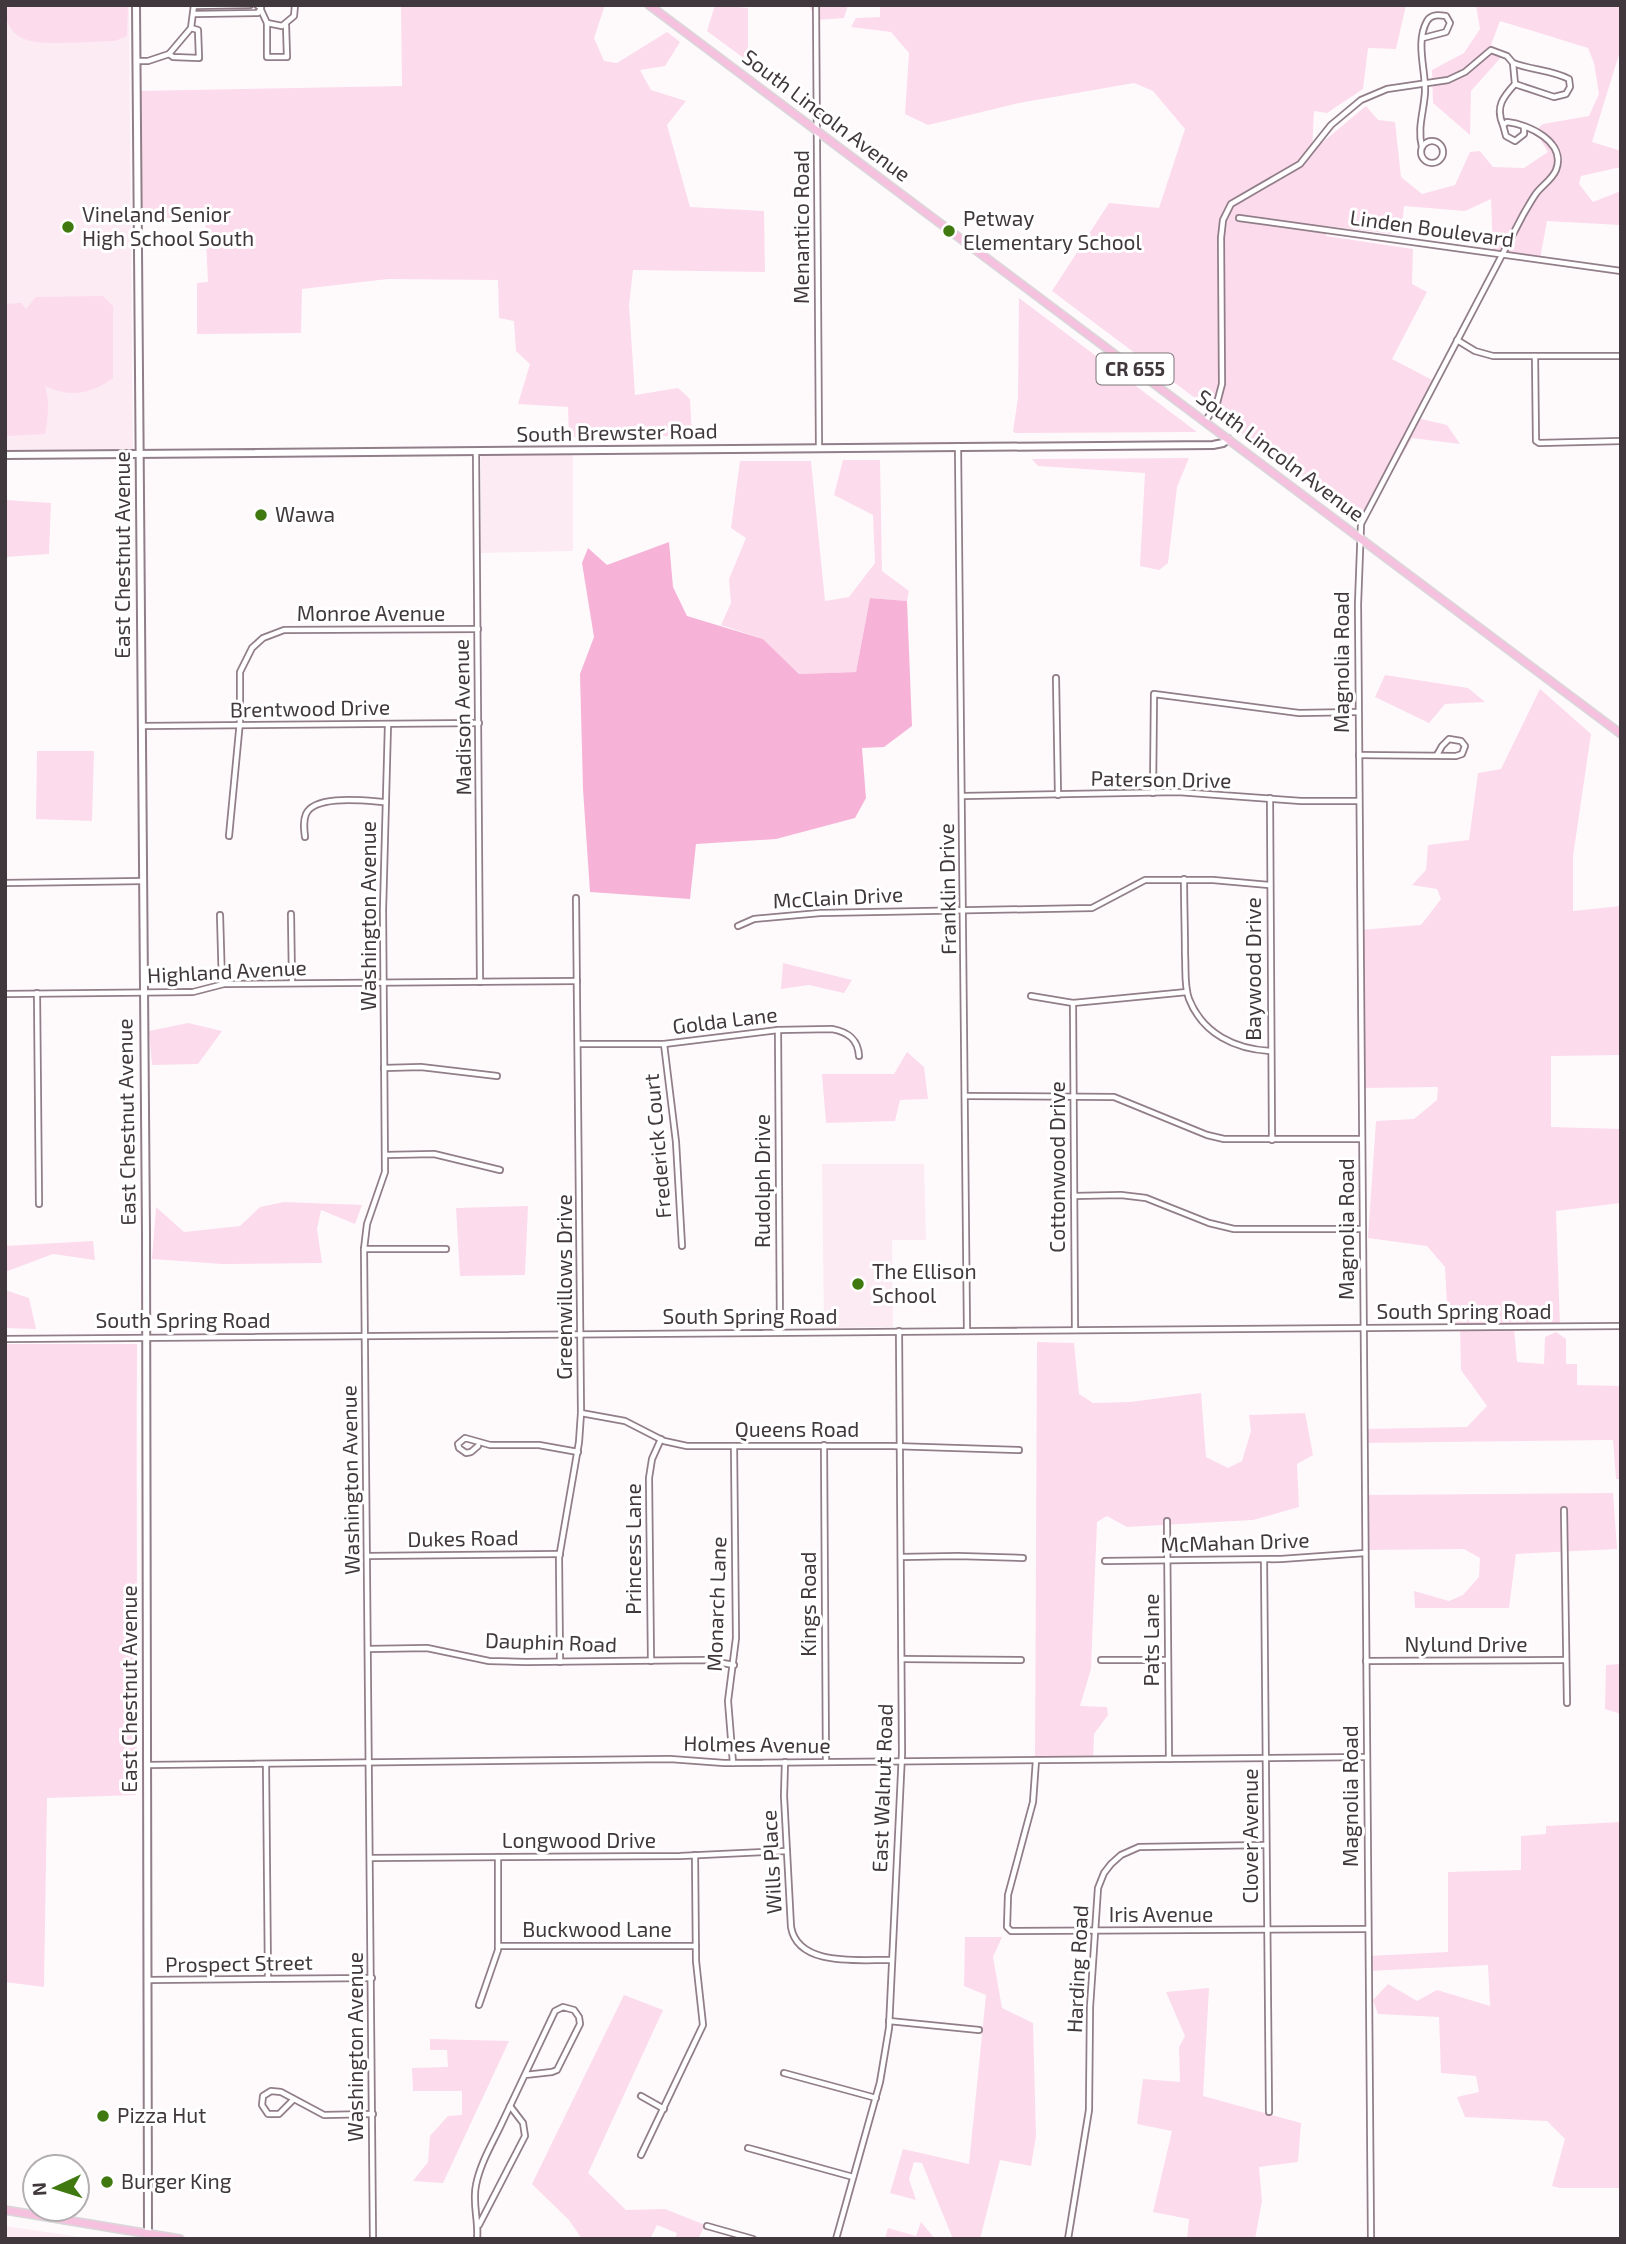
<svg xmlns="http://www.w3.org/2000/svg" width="1626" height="2244" font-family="'Exo 2',sans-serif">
  <rect width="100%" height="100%" fill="#fefafc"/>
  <g fill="#fdebf4">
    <path d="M 5,5 L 129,5 L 133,449 L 5,450 Z"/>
    <path d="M 573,454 L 573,551 L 481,553 L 481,455 Z"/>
    <path d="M 822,1164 L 924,1164 L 926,1240 L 892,1240 L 893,1327 L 824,1328 Z"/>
    <path d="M 5,2226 L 94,2239 L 5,2239 Z"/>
  </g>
  <g fill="#fcdbec">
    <path d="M 11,5 L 128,5 L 127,36 L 115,41 C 95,41 38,47 22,38 C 13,34 5,22 5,12 Z"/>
    <path d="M 401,5 L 605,5 L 594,38 L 604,61 L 617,63 L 667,32 L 680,42 L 665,66 L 640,70 L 651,90 L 686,101 L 667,125 L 690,207 L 764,211 L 765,272 L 633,270 L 629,305 L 635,395 L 678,388 L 690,399 L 692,436 L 569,437 L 568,407 L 518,404 L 530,364 L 516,351 L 514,321 L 499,318 L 498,280 L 388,279 L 302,289 L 301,333 L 197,334 L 197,283 L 208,282 L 205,218 L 137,218 L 136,91 L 402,86 Z"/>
    <path d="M 715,5 L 748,8 L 748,53 L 745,59 L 707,31 Z"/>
    <path d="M 809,5 L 848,5 L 844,18 L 816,20 Z"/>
    <path d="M 880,5 L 1406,5 L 1396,49 L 1368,48 L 1363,89 L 1327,113 L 1314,111 L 1312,151 L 1366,106 L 1378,120 L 1395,122 L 1401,177 L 1422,194 L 1455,185 L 1470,152 L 1480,151 L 1493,167 L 1524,168 L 1548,152 L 1535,131 L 1543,124 L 1589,116 L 1599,94 L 1594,63 L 1588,48 L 1500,21 L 1491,45 L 1504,54 L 1471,91 L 1470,135 L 1433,103 L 1432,70 L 1464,53 L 1480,29 L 1476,5 L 1621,5 L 1621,48 L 1592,142 L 1621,151 L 1621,167 L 1581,176 L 1579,184 L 1593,202 L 1621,191 L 1621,225 L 1547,221 L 1540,259 L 1493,252 L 1491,199 L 1465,211 L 1404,206 L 1401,235 L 1327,226 L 1326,236 L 1413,249 L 1412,284 L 1427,292 L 1392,359 L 1436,382 L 1417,418 L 1447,425 L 1460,444 L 1412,438 L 1362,523 L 1052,291 L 1109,203 L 1159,208 L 1185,129 L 1153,91 L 1134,83 L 1019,103 L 928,125 L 905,114 L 909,53 L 891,32 L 851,27 L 856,18 L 880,17 Z"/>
    <path d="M 103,296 L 113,306 L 113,378 C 91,394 71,398 45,386 C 50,402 48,417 45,434 L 5,436 L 5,304 L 21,303 L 26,309 L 36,297 Z"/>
    <path d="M 1019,298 L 1197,432 L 1015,433 L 1013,431 L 1018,398 Z"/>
    <path d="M 1189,458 L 1177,487 L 1168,563 L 1159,570 L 1140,566 L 1145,473 L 1038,466 L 1032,459 Z"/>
    <path d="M 843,460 L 880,460 L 882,571 L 909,591 L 907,601 L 870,598 L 856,672 L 799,674 L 763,639 L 721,625 L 731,603 L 729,579 L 746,538 L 731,528 L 740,461 L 811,461 L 825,601 L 849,597 L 875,563 L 873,515 L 834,495 Z"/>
    <path d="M 5,500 L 51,503 L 49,554 L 5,557 Z"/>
    <path d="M 1385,675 L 1468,688 L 1485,702 L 1445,704 L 1429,723 L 1375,697 Z"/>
    <path d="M 1540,689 L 1591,734 L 1573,856 L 1573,911 L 1621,906 L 1621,1055 L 1551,1056 L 1551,1127 L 1621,1129 L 1621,1232 L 1620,1203 L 1556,1211 L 1560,1326 L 1514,1328 L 1517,1362 L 1544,1364 L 1545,1337 L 1556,1332 L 1566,1339 L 1566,1364 L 1577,1364 L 1577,1385 L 1621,1386 L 1621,1479 L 1616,1479 L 1613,1440 L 1364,1443 L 1364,1429 L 1467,1427 L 1487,1406 L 1461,1370 L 1460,1327 L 1448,1327 L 1445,1267 L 1427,1246 L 1368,1238 L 1376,1121 L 1414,1119 L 1437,1100 L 1438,1087 L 1363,1088 L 1360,930 L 1421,925 L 1441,899 L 1437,889 L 1412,885 L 1426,870 L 1428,845 L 1469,840 L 1478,773 L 1501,769 Z"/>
    <path d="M 37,751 L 94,751 L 92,821 L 36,819 Z"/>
    <path d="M 783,963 L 852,980 L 844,993 L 809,985 L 781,989 Z"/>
    <path d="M 188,1023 L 222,1031 L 198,1064 L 152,1065 L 149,1031 Z"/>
    <path d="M 907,1052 L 924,1067 L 928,1099 L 900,1100 L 895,1121 L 826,1123 L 822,1074 L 894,1074 Z"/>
    <path d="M 284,1202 L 362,1205 L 355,1224 L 321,1210 L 317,1229 L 322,1263 L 222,1264 L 152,1259 L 156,1207 L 184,1232 L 240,1226 L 260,1207 Z"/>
    <path d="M 528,1206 L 525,1275 L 460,1276 L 456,1208 Z"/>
    <path d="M 93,1241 L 95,1260 L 53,1254 L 5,1272 L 5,1246 Z"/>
    <path d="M 5,1290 L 29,1298 L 36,1329 L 5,1328 Z"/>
    <path d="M 1037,1342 L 1074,1343 L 1079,1394 L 1093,1403 L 1130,1402 L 1201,1393 L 1206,1457 L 1228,1468 L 1242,1461 L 1251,1431 L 1249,1415 L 1305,1413 L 1313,1455 L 1297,1464 L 1299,1507 L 1253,1520 L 1127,1527 L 1107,1516 L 1097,1522 L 1091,1669 L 1080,1706 L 1107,1707 L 1108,1715 L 1094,1734 L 1093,1761 L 1035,1761 Z"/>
    <path d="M 5,1344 L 137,1344 C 136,1494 138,1645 136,1795 L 47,1798 L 44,1987 L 5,1982 Z"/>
    <path d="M 1613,1493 L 1617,1549 L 1516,1554 L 1509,1608 L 1415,1608 L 1414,1591 L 1449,1601 L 1463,1595 L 1479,1577 L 1480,1558 L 1464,1549 L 1365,1550 L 1365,1495 Z"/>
    <path d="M 1621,1664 L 1621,1714 L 1605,1709 L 1606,1665 Z"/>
    <path d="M 1621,1822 L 1621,2188 L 1560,2188 L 1552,2186 L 1565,2139 L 1547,2121 L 1465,2117 L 1457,2097 L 1479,2092 L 1476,2076 L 1441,2073 L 1439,2017 L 1378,2014 L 1373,2000 L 1388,1984 L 1417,2001 L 1437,1990 L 1490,2006 L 1488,1965 L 1369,1971 L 1369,1956 L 1448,1952 L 1448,1872 L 1521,1870 L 1521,1836 L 1546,1834 L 1546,1826 Z"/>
    <path d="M 965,1937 L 1002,1937 L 993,1957 L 1002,2008 L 1033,2023 L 1036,2136 L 1031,2166 L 1000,2160 L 980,2239 L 953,2239 L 922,2163 L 914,2162 L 909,2179 L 916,2200 L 890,2193 L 903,2149 L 969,2164 L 986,1995 L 964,1986 Z"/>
    <path d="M 1209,1988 L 1203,2096 L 1301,2123 L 1298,2162 L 1259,2167 L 1262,2201 L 1255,2239 L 1187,2239 L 1189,2219 L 1153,2212 L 1172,2131 L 1137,2124 L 1143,2079 L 1180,2082 L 1179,2047 L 1185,2036 L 1166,1992 Z"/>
    <path d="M 624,1995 L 663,2010 L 588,2173 L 626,2210 L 665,2209 L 705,2225 L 698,2239 L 675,2239 L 677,2233 L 657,2225 L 650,2239 L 582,2239 L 569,2220 L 532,2184 Z"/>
    <path d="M 430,2039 L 509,2041 L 443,2183 L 413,2181 L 428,2162 L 430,2136 L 448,2116 L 462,2115 L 462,2091 L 413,2091 L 412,2068 L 448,2067 L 447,2050 L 430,2050 Z"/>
    <path d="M 921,2222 L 935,2239 L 885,2239 L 888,2228 L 916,2236 Z"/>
  </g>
  <path fill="#f6b3d7" d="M 669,542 L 673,587 L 687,616 L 763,639 L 799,674 L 856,672 L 870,598 L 907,601 L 912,726 L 884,747 L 862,748 L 866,798 L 855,818 L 776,839 L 696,844 L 690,899 L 590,892 L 583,789 L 580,674 L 594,637 L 582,563 L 588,548 L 607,565 Z"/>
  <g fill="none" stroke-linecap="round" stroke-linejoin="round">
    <g stroke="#917e88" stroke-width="8">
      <g id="street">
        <path d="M 816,5 L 819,448"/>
        <path d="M 195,6 L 250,5"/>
        <path d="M 261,10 L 267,23 L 282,26 L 294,16 L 295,5"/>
        <path d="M 195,14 L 258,13 L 261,8 L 257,5"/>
        <path d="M 267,23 L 267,57 L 287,57 L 286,25"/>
        <path d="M 191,28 L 169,54 L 173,57 L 199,58 L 198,30 L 191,28 L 194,5"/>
        <path d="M 136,61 L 148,61 L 169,54"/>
        <path d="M 1513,63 C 1531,70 1552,70 1569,79 L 1570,87 L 1566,94 L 1554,97 L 1515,84"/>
        <path d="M 1503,125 L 1506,136 L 1515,141 L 1524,134 L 1524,128"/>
        <circle cx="1432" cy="152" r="11"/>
        <path d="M 1422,147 C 1417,128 1424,111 1425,92 C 1426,71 1415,42 1427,21 C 1431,14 1439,15 1446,16 L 1450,23 L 1446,32 L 1423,38"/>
        <path d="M 1239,218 L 1621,271"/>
        <path d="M 1457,340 L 1475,351 L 1493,356 L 1621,356"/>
        <path d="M 1535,356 L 1536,441 L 1539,443 L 1621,441"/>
        <path d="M 1205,422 L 1217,403 L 1222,384 L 1221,238 L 1223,220 L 1231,204 L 1300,164 L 1331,125 L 1361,100 L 1387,89 L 1448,80 L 1465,72 L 1491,50 L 1507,56 L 1513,63 L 1515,84 C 1503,97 1495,107 1503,125 L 1507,122 C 1528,124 1567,142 1556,170 C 1552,180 1541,186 1535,195 C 1531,201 1527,208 1523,215 L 1361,524 L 1358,604 L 1371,2239"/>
        <path d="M 958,446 L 967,1331"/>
        <path d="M 476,452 L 480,982"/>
        <path d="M 1056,678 L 1058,795"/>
        <path d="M 142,726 L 479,723"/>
        <path d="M 1359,755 L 1456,756 L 1462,754 L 1465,746 L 1461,741 L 1449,739 L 1442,746 L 1437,755"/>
        <path d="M 1153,793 L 1154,694 L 1299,713 L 1358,712"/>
        <path d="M 963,796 L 1178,792 L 1301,801 L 1359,801"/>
        <path d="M 1270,798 L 1272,1140"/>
        <path d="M 229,836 L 240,721 L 240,672 L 252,648 L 263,638 L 284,630 L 478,629"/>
        <path d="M 305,837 C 304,829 303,821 306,814 C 315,794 367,801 386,802"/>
        <path d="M 1184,879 C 1184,905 1185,930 1185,955 C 1186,969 1184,986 1189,999 C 1203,1034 1235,1049 1270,1051"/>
        <path d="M 5,883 L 143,881"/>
        <path d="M 291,914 L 292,983"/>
        <path d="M 220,915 L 222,984"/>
        <path d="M 738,926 L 754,919 L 820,913 L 1092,908 L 1145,880 L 1213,880 L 1269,885"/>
        <path d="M 37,993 L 39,1204"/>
        <path d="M 5,994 L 193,992 L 224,984 L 577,981"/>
        <path d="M 1031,996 L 1073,1003 L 1187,992"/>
        <path d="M 1073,1003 L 1075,1330"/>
        <path d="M 778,1030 L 780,1332"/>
        <path d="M 578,1044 L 664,1044 L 778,1030 L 832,1029 C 848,1032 858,1039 859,1056"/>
        <path d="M 664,1044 L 676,1142 L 682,1246"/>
        <path d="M 384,1068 L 421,1067 L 497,1076"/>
        <path d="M 965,1096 L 1114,1097 L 1207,1135 L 1224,1139 L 1362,1139"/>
        <path d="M 386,1155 L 434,1154 L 500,1170"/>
        <path d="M 1074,1196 L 1121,1195 L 1146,1198 L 1209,1223 L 1234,1229 L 1363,1229"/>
        <path d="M 364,1249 L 446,1249"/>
        <path d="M 5,1339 L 1621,1326"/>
        <path d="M 581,1413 L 625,1421 L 664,1441 L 687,1446 L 892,1446 L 1019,1450"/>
        <path d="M 824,1445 L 826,1762"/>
        <path d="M 478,1446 L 471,1452 L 466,1453 L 459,1448 L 458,1444 L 465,1438 L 490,1445 L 539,1445 L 578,1452"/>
        <path d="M 1564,1510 L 1567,1703"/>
        <path d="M 1167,1521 L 1169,1759"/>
        <path d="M 367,1556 L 560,1554"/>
        <path d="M 901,1557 L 958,1556 L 1023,1558"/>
        <path d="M 1264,1560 L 1269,2112"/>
        <path d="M 1105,1561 L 1281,1559 L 1365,1553"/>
        <path d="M 368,1649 L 427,1648 L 489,1661 L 526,1662 L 705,1660 L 734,1665"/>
        <path d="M 902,1659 L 1021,1660"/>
        <path d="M 1101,1660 L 1168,1660"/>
        <path d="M 651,1661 L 649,1478 L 652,1459 L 661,1439"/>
        <path d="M 1366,1661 L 1566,1660"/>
        <path d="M 560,1662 L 559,1558 L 579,1442 L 581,1413 L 576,898"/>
        <path d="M 1036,1760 L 1033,1802 L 1008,1895 L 1007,1927 L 1011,1931 L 1368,1929"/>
        <path d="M 785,1762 L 784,1796 L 791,1927 C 798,1968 862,1959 892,1960"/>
        <path d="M 733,1763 L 728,1701 L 736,1638 L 734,1446"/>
        <path d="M 266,1764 L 268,1978"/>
        <path d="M 147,1765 L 670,1759 L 724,1763 L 1367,1757"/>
        <path d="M 370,1858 L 680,1856 L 787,1851"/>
        <path d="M 498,1946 L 696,1946"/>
        <path d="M 148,1980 L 372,1978"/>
        <path d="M 479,2005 L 498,1950 L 498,1857"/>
        <path d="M 889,2021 L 979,2030"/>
        <path d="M 784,2073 L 876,2098"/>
        <path d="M 641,2096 L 664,2109"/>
        <path d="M 293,2100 L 279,2114 L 268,2114 L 262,2105 L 263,2096 L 271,2091 L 281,2092 L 324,2115 L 373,2114"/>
        <path d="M 748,2148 L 853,2177"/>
        <path d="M 641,2155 L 703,2025 L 696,1961 L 695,1855"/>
        <path d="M 479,2225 L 525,2136 L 523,2123 L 510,2106"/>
        <path d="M 707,2226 L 753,2239"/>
        <path d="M 373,2239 L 364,1249 L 367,1224 L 385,1172 L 383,910 L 388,724"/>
        <path d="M 477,2239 C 479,2221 472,2203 476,2185 C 480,2164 492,2144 501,2125 C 519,2087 537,2049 555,2011 L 563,2007 L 574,2010 L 579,2017 L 580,2024 L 557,2070 L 552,2072 L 525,2075"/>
        <path d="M 836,2239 L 880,2082 L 889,2028 L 902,1753 L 899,1331"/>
        <path d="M 1068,2239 L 1089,2110 L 1090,2007 L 1098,1888 L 1104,1873 L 1111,1864 L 1121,1855 L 1139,1847 L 1266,1845"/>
      </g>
    </g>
    <g stroke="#917e88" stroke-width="10">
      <g id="secondary">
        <path d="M 136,5 L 146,1232 L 148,2239"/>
        <path d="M 5,455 L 1213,445 L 1223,443 L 1228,439"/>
      </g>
    </g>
    <g stroke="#d9d7d8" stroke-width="10">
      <g id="primary">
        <path d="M 649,5 L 1621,734"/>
        <path d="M 5,2210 L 180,2239"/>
      </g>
    </g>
    <use href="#street" stroke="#fff" stroke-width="4.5"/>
    <use href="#secondary" stroke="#fff" stroke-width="6"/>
    <use href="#primary" stroke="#f5c1df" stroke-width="7"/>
  </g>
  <g fill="#3f7910" stroke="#fff" stroke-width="2.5">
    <circle cx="68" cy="227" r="7"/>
    <circle cx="949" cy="231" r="7"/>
    <circle cx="261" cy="515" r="7"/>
    <circle cx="858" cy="1284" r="7"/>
    <circle cx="103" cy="2116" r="7"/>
    <circle cx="107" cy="2182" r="7"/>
  </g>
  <g text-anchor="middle" stroke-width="6" stroke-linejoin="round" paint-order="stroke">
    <rect fill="#fff" stroke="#797476" stroke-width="2" x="1096.5" y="353.5" width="77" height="31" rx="5"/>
    <g font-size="19" font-weight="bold" fill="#40383c">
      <text x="1135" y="376">CR 655</text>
    </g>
    <g font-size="21" fill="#40383c" stroke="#fff">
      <text transform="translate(826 116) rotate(37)" y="7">South Lincoln Avenue</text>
      <text transform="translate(802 227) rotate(-90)" y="7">Menantico Road</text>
      <text transform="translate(1432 229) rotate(8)" y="7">Linden Boulevard</text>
      <text transform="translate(617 433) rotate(-1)" y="7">South Brewster Road</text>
      <text transform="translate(1280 456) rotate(37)" y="7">South Lincoln Avenue</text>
      <text transform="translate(123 555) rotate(-90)" y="7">East Chestnut Avenue</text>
      <text x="371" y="621">Monroe Avenue</text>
      <text transform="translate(1342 662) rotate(-90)" y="7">Magnolia Road</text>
      <text transform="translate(310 709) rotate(-1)" y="7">Brentwood Drive</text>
      <text transform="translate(463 717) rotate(-91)" y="7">Madison Avenue</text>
      <text transform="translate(1161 780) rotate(1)" y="7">Paterson Drive</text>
      <text transform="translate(948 889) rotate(-91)" y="7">Franklin Drive</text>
      <text transform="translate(838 898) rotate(-3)" y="7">McClain Drive</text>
      <text transform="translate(369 916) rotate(-90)" y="7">Washington Avenue</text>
      <text transform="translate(1254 969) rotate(-90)" y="7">Baywood Drive</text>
      <text transform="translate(227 972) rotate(-3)" y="7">Highland Avenue</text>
      <text transform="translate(725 1021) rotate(-7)" y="7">Golda Lane</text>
      <text transform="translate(127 1122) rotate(-91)" y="7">East Chestnut Avenue</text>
      <text transform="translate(658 1146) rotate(-95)" y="7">Frederick Court</text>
      <text transform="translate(1058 1167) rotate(-90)" y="7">Cottonwood Drive</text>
      <text transform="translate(763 1181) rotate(-90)" y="7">Rudolph Drive</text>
      <text transform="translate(1347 1229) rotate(-90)" y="7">Magnolia Road</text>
      <text transform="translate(565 1287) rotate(-90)" y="7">Greenwillows Drive</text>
      <text x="1464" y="1319">South Spring Road</text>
      <text x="750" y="1324">South Spring Road</text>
      <text x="183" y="1328">South Spring Road</text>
      <text x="797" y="1437">Queens Road</text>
      <text transform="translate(351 1480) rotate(-91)" y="7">Washington Avenue</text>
      <text transform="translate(463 1539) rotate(-1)" y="7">Dukes Road</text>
      <text transform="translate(1235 1543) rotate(-2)" y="7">McMahan Drive</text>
      <text transform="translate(634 1549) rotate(-90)" y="7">Princess Lane</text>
      <text transform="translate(717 1604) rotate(-88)" y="7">Monarch Lane</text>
      <text transform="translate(809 1604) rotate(-90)" y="7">Kings Road</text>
      <text transform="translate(1152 1640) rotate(-90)" y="7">Pats Lane</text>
      <text transform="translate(551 1643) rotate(2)" y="7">Dauphin Road</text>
      <text x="1466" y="1652">Nylund Drive</text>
      <text transform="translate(130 1689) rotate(-90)" y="7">East Chestnut Avenue</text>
      <text transform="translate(757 1745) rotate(1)" y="7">Holmes Avenue</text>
      <text transform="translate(883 1788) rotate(-88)" y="7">East Walnut Road</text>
      <text transform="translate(1351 1796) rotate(-90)" y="7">Magnolia Road</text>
      <text transform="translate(1251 1836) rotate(-90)" y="7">Clover Avenue</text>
      <text x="579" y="1848">Longwood Drive</text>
      <text transform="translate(772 1862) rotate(-93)" y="7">Wills Place</text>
      <text x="1161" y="1922">Iris Avenue</text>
      <text x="597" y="1937">Buckwood Lane</text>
      <text transform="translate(239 1964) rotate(-1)" y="7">Prospect Street</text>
      <text transform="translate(1078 1969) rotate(-87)" y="7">Harding Road</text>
      <text transform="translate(356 2047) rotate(-90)" y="7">Washington Avenue</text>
    </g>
    <g font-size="21" fill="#40383c" stroke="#fff" text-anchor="start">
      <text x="82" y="222">Vineland Senior<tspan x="82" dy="24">High School South</tspan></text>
      <text x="963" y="226">Petway<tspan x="963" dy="24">Elementary School</tspan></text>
      <text x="275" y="522">Wawa</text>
      <text x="872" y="1279">The Ellison<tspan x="872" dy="24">School</tspan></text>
      <text x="117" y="2123">Pizza Hut</text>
      <text x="121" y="2189">Burger King</text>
    </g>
  </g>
  <rect width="1626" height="2244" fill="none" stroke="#40383c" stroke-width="14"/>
  <g transform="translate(56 2188) rotate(266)"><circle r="33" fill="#ffffff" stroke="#b3afb1" stroke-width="2"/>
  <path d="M0-5L12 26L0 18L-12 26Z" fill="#3f7910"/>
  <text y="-10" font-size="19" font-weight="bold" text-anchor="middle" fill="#40383c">N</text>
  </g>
</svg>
